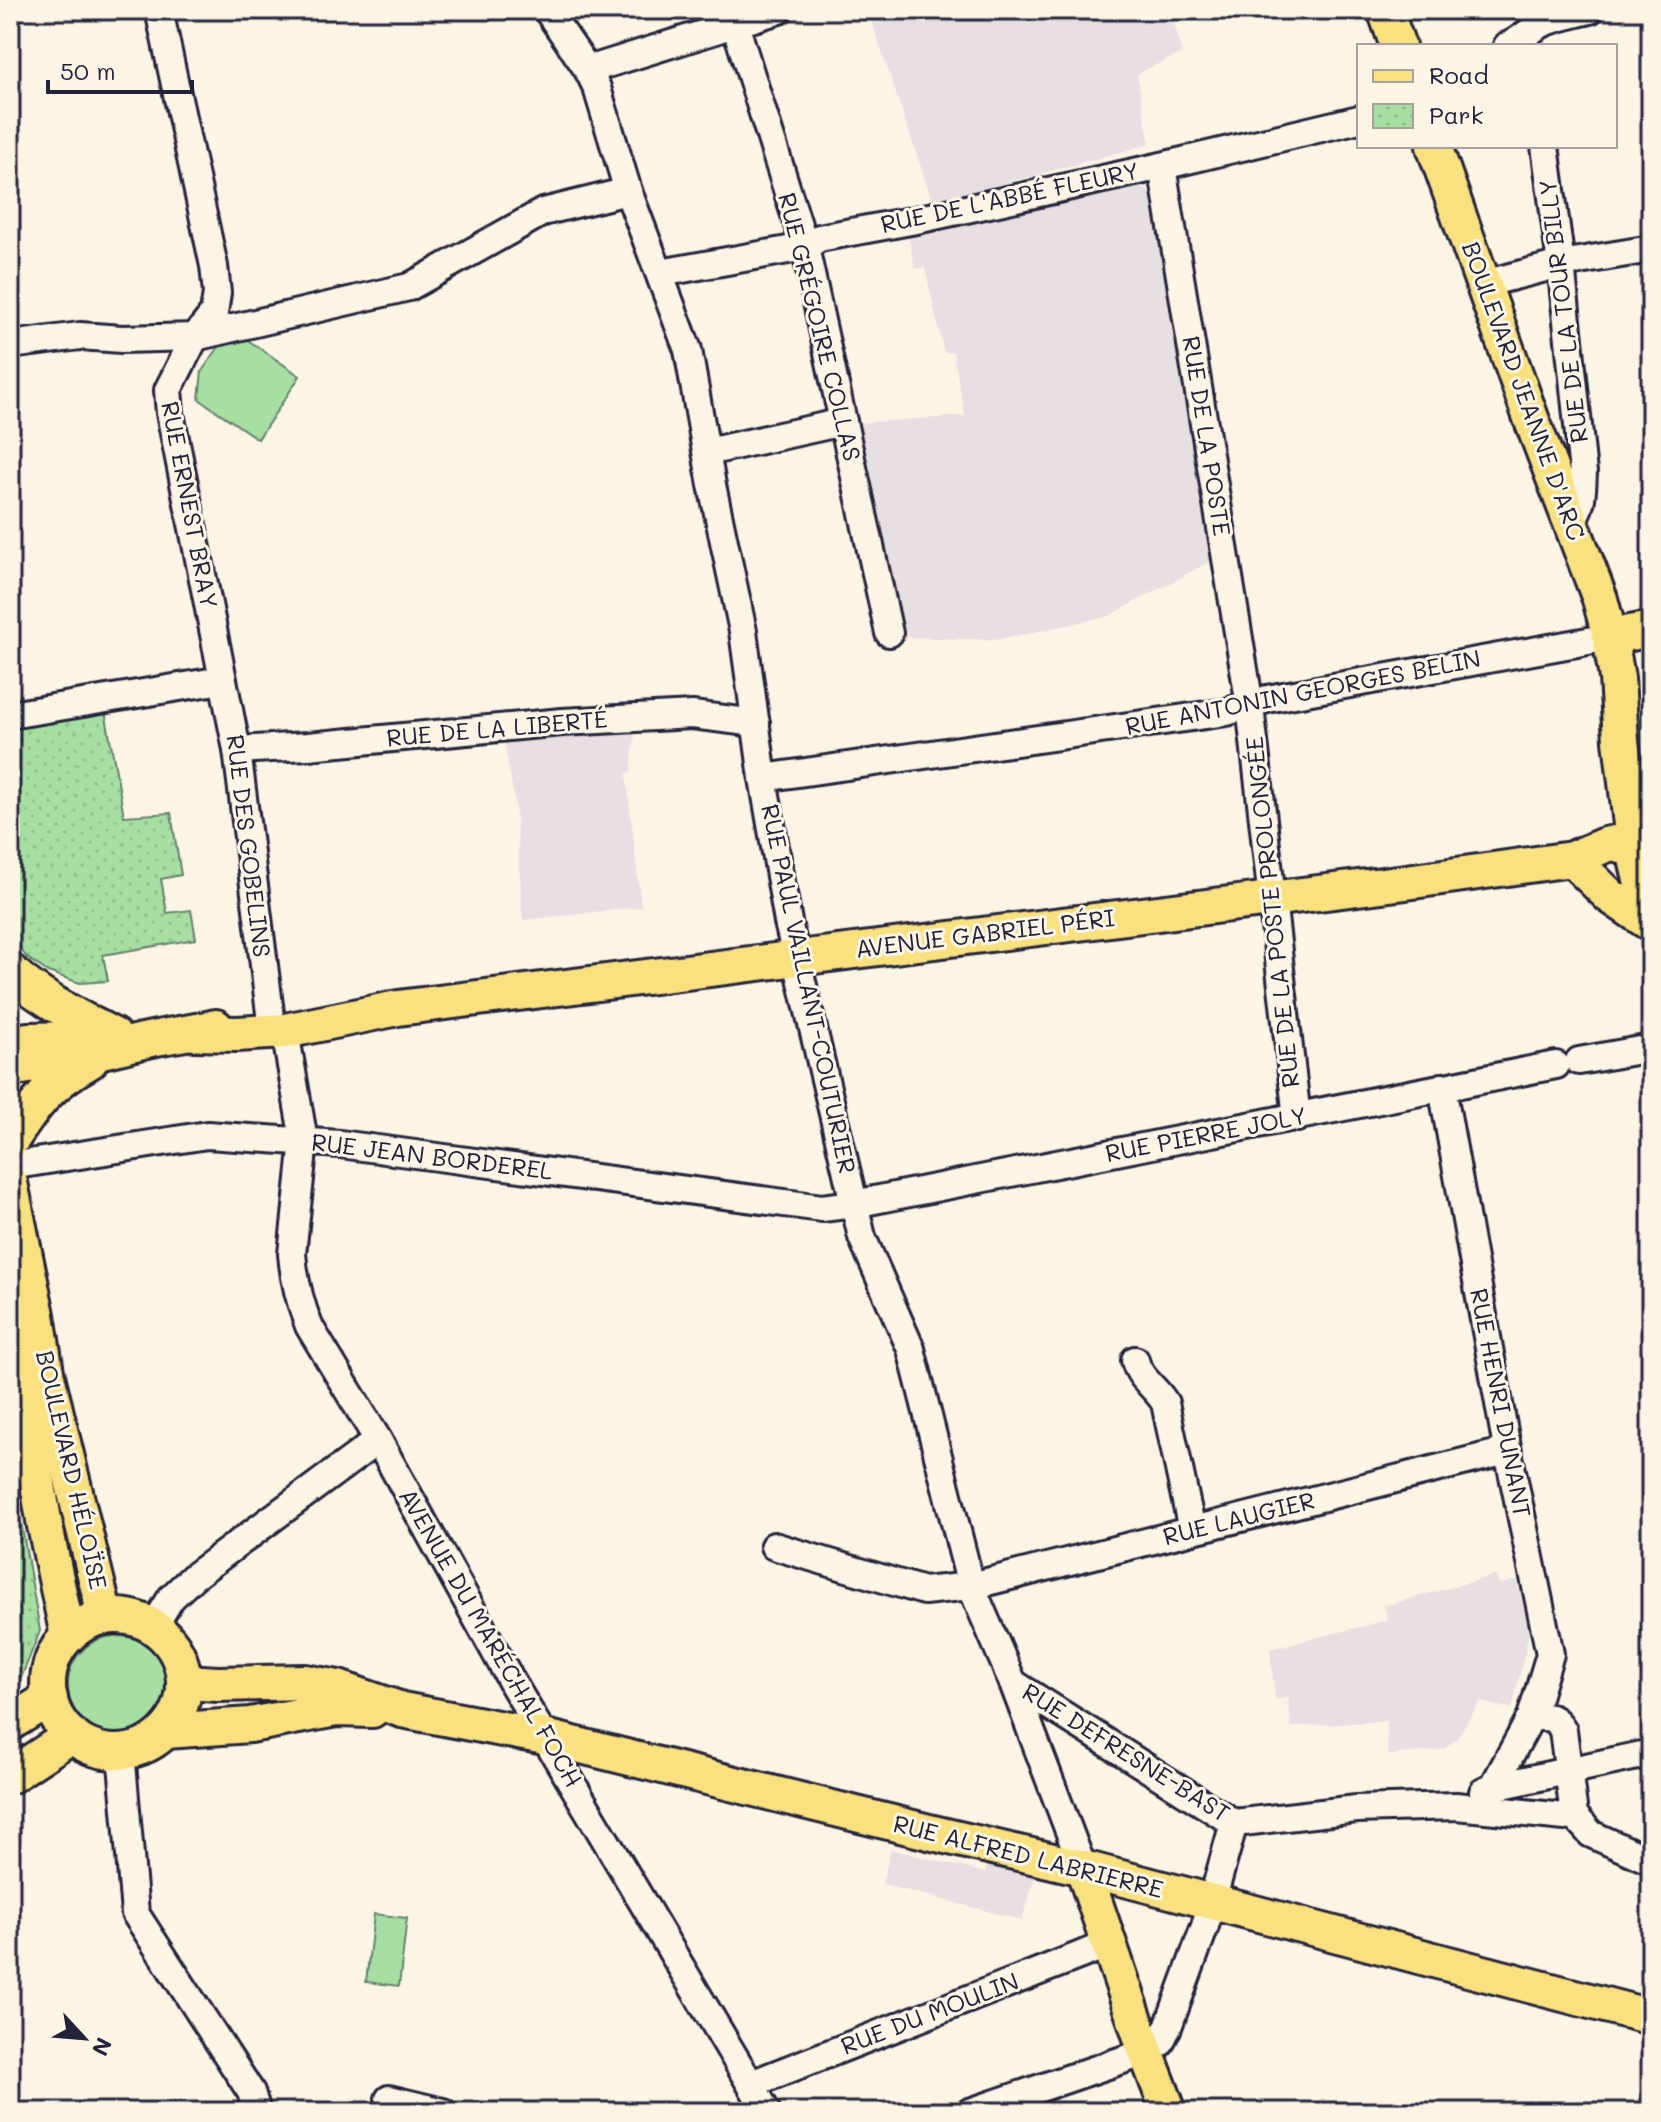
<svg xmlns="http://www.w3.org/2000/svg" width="1661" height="2122" font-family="Mali,sans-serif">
  <defs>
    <pattern id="park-dots" width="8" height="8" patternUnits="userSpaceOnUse" patternTransform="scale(2)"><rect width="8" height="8" fill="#a7dea2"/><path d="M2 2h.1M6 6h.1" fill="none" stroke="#8fbe8c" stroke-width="1.8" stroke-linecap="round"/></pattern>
  </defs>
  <rect width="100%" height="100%" fill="#fcf5e5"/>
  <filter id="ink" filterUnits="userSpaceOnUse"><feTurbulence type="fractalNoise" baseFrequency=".0125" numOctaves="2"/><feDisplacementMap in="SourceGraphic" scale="16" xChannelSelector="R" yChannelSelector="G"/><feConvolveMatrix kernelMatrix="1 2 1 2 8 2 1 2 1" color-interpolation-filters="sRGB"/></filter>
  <g filter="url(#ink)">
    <g fill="#e8dfe2">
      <path d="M 870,10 L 1171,10 L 1182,53 L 1137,74 L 1150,144 L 933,203 L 868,11 Z"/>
      <path d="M 1139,186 L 1151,193 L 1213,560 L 1109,616 L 996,640 L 907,637 L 854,423 L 965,416 L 953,352 L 944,353 L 925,268 L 915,269 L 908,235 Z"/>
      <path d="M 635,733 L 631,772 L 626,773 L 641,907 L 523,920 L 515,802 L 504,741 Z"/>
      <path d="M 1496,1575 L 1499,1584 L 1517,1580 L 1529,1633 L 1512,1709 L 1480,1702 L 1456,1739 L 1445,1748 L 1437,1751 L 1388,1755 L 1386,1721 L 1291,1727 L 1288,1697 L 1275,1700 L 1270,1649 L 1388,1620 L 1384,1606 Z"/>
      <path d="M 891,1849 L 985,1873 L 987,1865 L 1035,1877 L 1022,1920 L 882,1884 Z"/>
    </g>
    <g fill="#a7dea2" stroke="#64806e" stroke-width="2">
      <path d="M 242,336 L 300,376 L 258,439 L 199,399 L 202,371 L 223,341 Z"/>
      <circle cx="117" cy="1685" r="49"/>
      <path d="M 374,1914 L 407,1918 L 399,1986 L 366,1982 Z"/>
    </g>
    <g fill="url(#park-dots)" stroke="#64806e" stroke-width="2">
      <path d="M 104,705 L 124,816 L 171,813 L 181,875 L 161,879 L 167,913 L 191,910 L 196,939 L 103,955 L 108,981 L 80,983 L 48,972 L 27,958 L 10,934 L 10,725 Z"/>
      <path d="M 10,1458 L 40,1631 L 17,1688 L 10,1692 Z"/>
    </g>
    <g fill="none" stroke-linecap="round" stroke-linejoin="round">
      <g stroke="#22223b" stroke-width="32">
        <g id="minor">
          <path d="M 159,10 L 214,266 L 217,293 L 214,313 L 195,337 L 168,390 L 170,413 L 237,750 L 270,1013"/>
          <path d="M 547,10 L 588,70 L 597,88 L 628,191 L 688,350 L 712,485 L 743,631 L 763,778 L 788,922 L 862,1237 L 911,1349 L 971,1586 L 1013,1683 L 1083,1868"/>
          <path d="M 735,24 L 805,247 L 889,633"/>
          <path d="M 1507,46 C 1521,41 1531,28 1546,22 C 1559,17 1575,14 1590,10"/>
          <path d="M 588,70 L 779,10"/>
          <path d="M 1545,146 L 1561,264 L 1583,473 C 1582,488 1583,509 1571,520"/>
          <path d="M 1162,166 L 1250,706 L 1297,1118"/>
          <path d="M 660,273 L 805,247 L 819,238 L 916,220 L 1162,166 L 1359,119"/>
          <path d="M 1483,284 L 1561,264 L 1651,249"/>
          <path d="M 10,345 L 80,336 L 122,339 L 195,337 L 409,287 L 543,212 L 628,191"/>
          <path d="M 707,452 L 843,422"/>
          <path d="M 10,715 L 222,680"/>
          <path d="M 237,750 L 308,746 L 562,722 L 692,715 L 756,723"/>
          <path d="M 763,778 L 1227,712 L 1267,699 L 1610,637"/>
          <path d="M 285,1031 L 304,1141 L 292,1254 C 294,1279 300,1303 309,1326 L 378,1440 L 513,1684 L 767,2112"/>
          <path d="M 1579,1061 L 1651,1048"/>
          <path d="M 1442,1087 L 1505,1437 L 1550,1654 L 1531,1717 L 1493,1787"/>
          <path d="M 10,1166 L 207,1135 L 340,1144 L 822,1208 L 854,1204 L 1556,1065"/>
          <path d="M 1135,1360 C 1139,1379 1156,1387 1165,1403 L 1192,1530"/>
          <path d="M 774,1546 L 924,1591 L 971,1586 L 1507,1451"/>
          <path d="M 154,1626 L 171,1598 L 193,1577 L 378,1440"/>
          <path d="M 1013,1683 L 1234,1823 L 1357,1809 L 1456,1806 L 1565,1817 L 1574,1815"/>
          <path d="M 1531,1717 C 1548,1717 1554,1715 1563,1730 L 1574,1815 L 1591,1834 L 1651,1861"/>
          <path d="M 121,1752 L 135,1913 L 251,2092 L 257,2112"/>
          <path d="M 1483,1792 L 1493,1787 L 1651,1753"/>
          <path d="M 751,2084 L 1109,1944"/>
          <path d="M 389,2099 L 443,2112"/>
          <path d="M 970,2112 L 1146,2052 L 1160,2043 L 1168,2027 L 1205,1926 L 1234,1823"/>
        </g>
      </g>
      <g stroke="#22223b" stroke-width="40">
        <g id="major">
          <path d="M 1385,10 L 1398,46"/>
          <path d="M 1434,146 L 1531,418 L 1600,599 L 1610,637 L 1617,678 L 1621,740 L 1634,850 L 1651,923"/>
          <path d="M 1610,637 L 1651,629"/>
          <path d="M 1572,859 L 1610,896 L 1651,924"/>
          <path d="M 10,971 C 40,999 78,1017 114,1036"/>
          <path d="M 194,1033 L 237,1034 L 285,1031 L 398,1008 L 1406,882 L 1572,859 L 1605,845 L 1615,843 L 1634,850 L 1651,870"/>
          <path d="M 10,1043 L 28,1040 L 85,1039"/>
          <path d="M 10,1069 C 55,1062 99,1052 143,1041 C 167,1035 192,1033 216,1027"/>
          <path d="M 10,1142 C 35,1104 49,1084 90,1061"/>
          <path d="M 10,1183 L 37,1315 L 46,1372 L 105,1616"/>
          <path d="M 10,1318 L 45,1526 L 68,1636"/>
          <circle cx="116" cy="1684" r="68"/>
          <path d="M 185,1682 L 218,1684 L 305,1682 L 338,1688 L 402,1710 L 545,1737 L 933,1833 L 1083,1868 L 1651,2017"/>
          <path d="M 10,1723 L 50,1698"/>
          <path d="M 166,1731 L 250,1725 L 336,1709 L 372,1710"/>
          <path d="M 10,1776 L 72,1735"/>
          <path d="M 1083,1868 L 1146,2052 L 1169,2112"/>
        </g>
      </g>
      <use href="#minor" stroke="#fcf5e5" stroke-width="26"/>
      <use href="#major" stroke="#fae180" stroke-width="34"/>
    </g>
  </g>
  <g text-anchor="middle" stroke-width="6" stroke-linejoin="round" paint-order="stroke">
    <g font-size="24" fill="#22223b" stroke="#fcf5e5">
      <text transform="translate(1010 198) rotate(-12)" y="8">RUE DE L'ABBÉ FLEURY</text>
      <text transform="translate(1564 311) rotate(-97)" y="8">RUE DE LA TOUR BILLY</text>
      <text transform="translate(819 327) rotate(76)" y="8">RUE GRÉGOIRE COLLAS</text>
      <text transform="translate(1523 391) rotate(70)" y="8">BOULEVARD JEANNE D'ARC</text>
      <text transform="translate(1206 436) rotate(81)" y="8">RUE DE LA POSTE</text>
      <text transform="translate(189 505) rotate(79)" y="8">RUE ERNEST BRAY</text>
      <text transform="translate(1303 693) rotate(-11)" y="8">RUE ANTONIN GEORGES BELIN</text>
      <text transform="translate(497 729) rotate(-5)" y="8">RUE DE LA LIBERTÉ</text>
      <text transform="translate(248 846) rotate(83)" y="8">RUE DES GOBELINS</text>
      <text transform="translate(1273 912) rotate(-96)" y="8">RUE DE LA POSTE PROLONGÉE</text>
      <text transform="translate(985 934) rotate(-7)" y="8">AVENUE GABRIEL PÉRI</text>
      <text transform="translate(808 989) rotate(78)" y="8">RUE PAUL VAILLANT-COUTURIER</text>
      <text transform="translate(1206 1135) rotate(-11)" y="8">RUE PIERRE JOLY</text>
      <text transform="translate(432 1157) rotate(7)" y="8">RUE JEAN BORDEREL</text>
      <text transform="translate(1500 1403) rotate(79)" y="8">RUE HENRI DUNANT</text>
      <text transform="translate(71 1470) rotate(77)" y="8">BOULEVARD HÉLOÏSE</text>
      <text transform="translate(1239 1519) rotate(-14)" y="8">RUE LAUGIER</text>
      <text transform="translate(490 1638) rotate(60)" y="8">AVENUE DU MARÉCHAL FOCH</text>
      <text transform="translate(1126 1753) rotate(32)" y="8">RUE DEFRESNE-BAST</text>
      <text transform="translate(1028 1857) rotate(14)" y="8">RUE ALFRED LABRIERRE</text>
      <text transform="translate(930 2014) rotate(-21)" y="8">RUE DU MOULIN</text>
    </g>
  </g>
  <rect width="1661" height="2122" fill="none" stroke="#fcf5e5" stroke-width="40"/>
  <rect x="20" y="20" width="1621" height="2082" fill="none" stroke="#22223b" stroke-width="3" filter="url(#ink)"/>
  <rect x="1357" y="44" width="260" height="104" fill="#fcf5e5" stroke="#a5a1a1" stroke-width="2"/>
  <rect x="1373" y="70" width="40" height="12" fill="#fae180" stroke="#a5a1a1" stroke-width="2"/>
  <text x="1429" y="84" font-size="24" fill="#22223b">Road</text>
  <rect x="1373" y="104" width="40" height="24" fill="url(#park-dots)" stroke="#a5a1a1" stroke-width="2"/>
  <text x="1429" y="124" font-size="24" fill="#22223b">Park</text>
  <g transform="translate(84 2038) rotate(116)" stroke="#fcf5e5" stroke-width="6" paint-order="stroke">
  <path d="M0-6L14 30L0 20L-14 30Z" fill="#22223b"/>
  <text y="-12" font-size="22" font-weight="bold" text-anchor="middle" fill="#22223b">N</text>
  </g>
  <path d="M48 80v12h144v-12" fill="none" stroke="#22223b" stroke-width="4"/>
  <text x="60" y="80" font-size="24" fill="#22223b" stroke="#fcf5e5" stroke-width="6" paint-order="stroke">50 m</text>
</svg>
